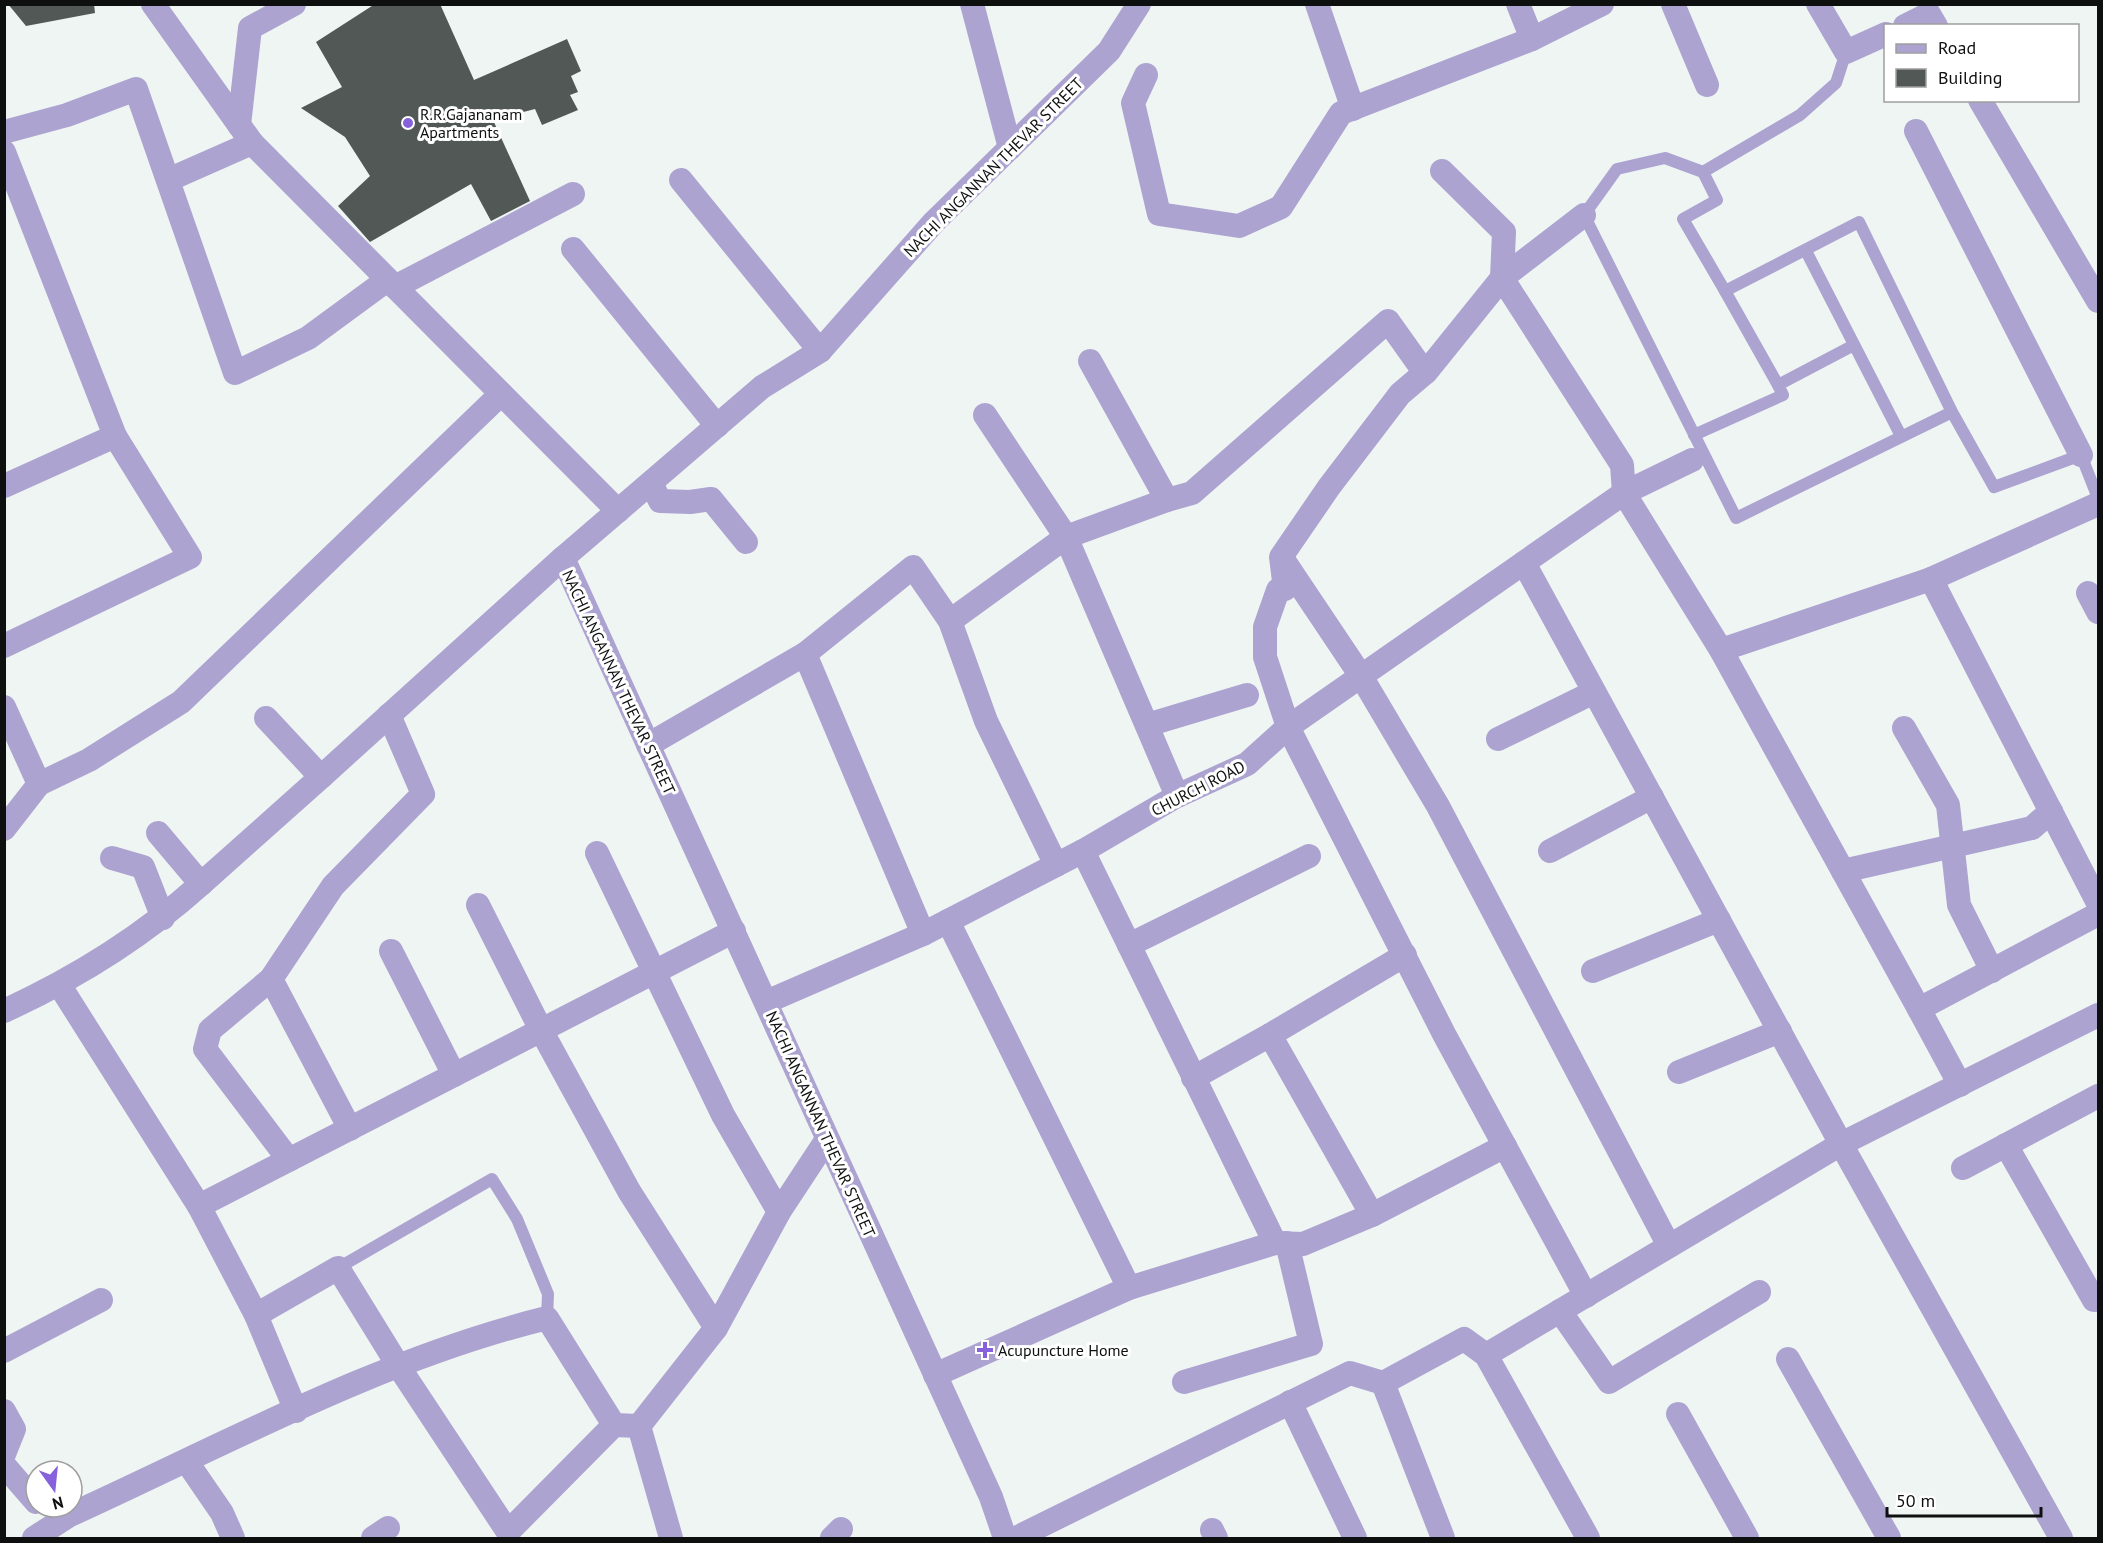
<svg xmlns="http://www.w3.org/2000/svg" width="2103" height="1543" font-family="'PT Sans',sans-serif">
  <rect width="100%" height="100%" fill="#eff5f3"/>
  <g fill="#525856">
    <path d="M 8,4 L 94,4 L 95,13 L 26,26 Z"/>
    <path d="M 375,4 L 440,4 L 474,80 L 567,39 L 581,71 L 571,76 L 578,92 L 570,95 L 578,110 L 542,125 L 535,109 L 493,120 L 530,201 L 491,221 L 471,184 L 370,242 L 338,206 L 370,176 L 345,137 L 301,108 L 342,87 L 316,42 Z"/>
  </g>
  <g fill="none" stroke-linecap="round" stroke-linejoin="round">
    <g stroke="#aca3d1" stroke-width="12">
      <path d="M 1703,172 L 1800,115 L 1836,83 L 1846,52"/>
      <path d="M 1806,251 L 1901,436"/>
      <path d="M 1725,291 L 1778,385 L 1854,345"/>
      <path d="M 1952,412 L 1736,518 L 1584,215 L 1617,169 L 1665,158 L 1703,172 L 1717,200 L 1683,219 L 1725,291 L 1859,222 L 1952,412 L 1994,487 L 2081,455 L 2098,498"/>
      <path d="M 1694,435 L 1783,395 L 1778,385"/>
      <path d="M 338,1268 L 492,1179 L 517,1219 L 548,1294 L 547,1318"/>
    </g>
    <g stroke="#aca3d1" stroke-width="24">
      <path d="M 153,4 L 252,143 L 618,511"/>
      <path d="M 972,4 L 1010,148"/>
      <path d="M 1317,4 L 1353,109"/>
      <path d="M 1673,4 L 1707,85"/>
      <path d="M 1818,4 L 1846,52 L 1886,34"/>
      <path d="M 1905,26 L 1929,14 L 1936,26"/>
      <path d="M 1532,39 L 1602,4"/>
      <path d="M 1146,75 L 1133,103 L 1159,214 L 1239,226 L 1281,207 L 1341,113 L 1532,39 L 1518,4"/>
      <path d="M 1980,100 L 2098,301"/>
      <path d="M 239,125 L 250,28 L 294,4"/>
      <path d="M 1916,131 L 2081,455"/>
      <path d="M 4,132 L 67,115 L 136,89 L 235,373 L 308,338 L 387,280"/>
      <path d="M 4,152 L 115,436 L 4,486"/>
      <path d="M 1442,171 L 1504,232 L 1502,278 L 1622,465 L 1624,493 L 1721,650 L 1919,1009 L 2098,914"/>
      <path d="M 168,180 L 252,143"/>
      <path d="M 681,180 L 820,351"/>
      <path d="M 1584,215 L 1502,278 L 1427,371 L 1400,394 L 1329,487 L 1281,557 L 1285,589 L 1278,590 L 1265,627 L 1265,657 L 1288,727 L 1444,1034 L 1586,1296"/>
      <path d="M 573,249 L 717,426"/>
      <path d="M 395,287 L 573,194"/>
      <path d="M 985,415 L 1066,537 L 1177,796"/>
      <path d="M 651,483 L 660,501 L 690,502 L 711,499 L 746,542"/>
      <path d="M 1167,500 L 1192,493 L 1388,321 L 1425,373"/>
      <path d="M 1284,561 L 1361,676 L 1438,806 L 1669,1246"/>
      <path d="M 1524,563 L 1841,1144 L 2061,1538"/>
      <path d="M 1931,579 L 2098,903"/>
      <path d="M 2088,593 L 2098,612"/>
      <path d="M 950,621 L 1066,537 L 1167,500 L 1090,361"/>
      <path d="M 4,646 L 190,557 L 115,436"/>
      <path d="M 1721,650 L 1931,579 L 2098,504"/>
      <path d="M 805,654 L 923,934"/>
      <path d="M 4,707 L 39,784 L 89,760 L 181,702 L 501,394"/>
      <path d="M 266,718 L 321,777 L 563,558"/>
      <path d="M 1147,725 L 1247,695"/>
      <path d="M 1904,728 L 1948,805 L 1959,905 L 1992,971"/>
      <path d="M 1498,739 L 1594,692"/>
      <path d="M 648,745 L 805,654 L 913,567 L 950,621 L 986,721 L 1056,865"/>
      <path d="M 4,829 L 39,784"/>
      <path d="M 158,833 L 201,884 L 321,777"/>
      <path d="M 1550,851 L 1652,797"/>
      <path d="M 597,853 L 723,1115 L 779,1212"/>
      <path d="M 112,858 L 143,867 L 163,918"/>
      <path d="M 1843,871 L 2032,828 L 2051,811"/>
      <path d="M 478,905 L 541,1030 L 629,1191 L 716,1328"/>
      <path d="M 948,921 L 1129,1288"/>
      <path d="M 1129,945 L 1309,856"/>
      <path d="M 391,951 L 454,1075"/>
      <path d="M 1593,971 L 1719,920"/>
      <path d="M 271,979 L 350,1129"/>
      <path d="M 60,986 L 199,1206"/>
      <path d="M 766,1002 L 923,934 L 1083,851 L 1177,796 L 1247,764 L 1288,727 L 1624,493 L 1692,460"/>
      <path d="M 1919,1009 L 1960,1085"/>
      <path d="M 4,1011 C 76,978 142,937 201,884"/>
      <path d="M 1679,1072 L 1780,1031"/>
      <path d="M 1193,1078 L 1270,1035"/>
      <path d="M 2006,1145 L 2094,1300"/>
      <path d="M 289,1160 L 205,1049 L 210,1030 L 271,979 L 333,886 L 423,794 L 389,715"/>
      <path d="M 1963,1168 L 2098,1096"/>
      <path d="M 1372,1215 L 1505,1146"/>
      <path d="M 1275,1243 L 1303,1244 L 1372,1215 L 1270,1035 L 1405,955"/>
      <path d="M 1560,1311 L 1609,1382 L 1759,1292"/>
      <path d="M 256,1315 L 296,1411"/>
      <path d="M 4,1351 L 101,1300"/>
      <path d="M 1486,1355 L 1841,1144 L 2098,1015"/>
      <path d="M 1788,1359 L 1889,1538"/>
      <path d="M 935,1375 L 1129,1288 L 1275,1243 L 1083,851"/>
      <path d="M 1184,1382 L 1311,1344 L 1287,1243"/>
      <path d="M 1383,1383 L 1443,1538"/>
      <path d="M 1290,1402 L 1355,1538"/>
      <path d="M 4,1411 L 14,1429 L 4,1454"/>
      <path d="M 1678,1414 L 1747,1538"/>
      <path d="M 614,1425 L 508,1532 L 399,1367 L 338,1268 L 256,1315 L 199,1206 L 734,931"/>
      <path d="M 639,1426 L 716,1328 L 779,1212 L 827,1139"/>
      <path d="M 187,1462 L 222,1513 L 233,1538"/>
      <path d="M 4,1465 L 36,1502"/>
      <path d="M 1212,1530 L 1216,1538"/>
      <path d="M 34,1538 L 70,1515 C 226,1444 380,1359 547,1318 L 614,1425 L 639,1426 L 671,1538"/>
      <path d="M 373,1538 L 388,1528"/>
      <path d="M 832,1538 L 841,1529"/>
      <path d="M 1005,1538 L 991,1497 L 563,558 L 762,387 L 820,351 L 934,222 L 1109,51 L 1139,4"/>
      <path d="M 1016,1538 L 1350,1373 L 1383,1383 L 1464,1339 L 1486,1355 L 1588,1538"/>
    </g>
  </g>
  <g fill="#8761dc" stroke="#fff" stroke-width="2">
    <circle cx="408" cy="123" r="6"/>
    <path d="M982 1341h6v6h6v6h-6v6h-6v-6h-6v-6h6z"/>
  </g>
  <g text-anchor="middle" stroke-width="6" stroke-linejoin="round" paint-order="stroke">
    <g font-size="16" fill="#0e100f" stroke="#fff" text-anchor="start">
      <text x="420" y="120">R.R.Gajananam<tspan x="420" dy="18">Apartments</tspan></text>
      <text x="998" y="1356">Acupuncture Home</text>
    </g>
    <g font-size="16" fill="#0e100f" stroke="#fff">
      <text transform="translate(993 167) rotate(-45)" y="6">NACHI ANGANNAN THEVAR STREET</text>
      <text transform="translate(619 682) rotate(65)" y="6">NACHI ANGANNAN THEVAR STREET</text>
      <text transform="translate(1198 788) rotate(-27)" y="6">CHURCH ROAD</text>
      <text transform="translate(821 1124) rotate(66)" y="6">NACHI ANGANNAN THEVAR STREET</text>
    </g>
  </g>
  <rect width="2103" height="1543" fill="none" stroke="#0e100f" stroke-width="12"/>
  <rect x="1884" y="24" width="195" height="78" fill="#ffffff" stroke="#9f9f9f" stroke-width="1.5"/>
  <rect x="1896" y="44" width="30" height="9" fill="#aca3d1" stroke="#9f9f9f" stroke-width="1.5"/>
  <text x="1938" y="54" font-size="18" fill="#0e100f">Road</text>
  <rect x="1896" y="69" width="30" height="18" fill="#525856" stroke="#9f9f9f" stroke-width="1.5"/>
  <text x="1938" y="84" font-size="18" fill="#0e100f">Building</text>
  <g transform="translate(54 1489) rotate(165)"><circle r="28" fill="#ffffff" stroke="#9f9f9f" stroke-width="1.5"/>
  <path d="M0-4.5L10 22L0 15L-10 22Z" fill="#8761dc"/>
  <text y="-9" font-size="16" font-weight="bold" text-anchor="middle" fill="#0e100f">N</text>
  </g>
  <path d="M1887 1507v9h154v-9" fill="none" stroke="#0e100f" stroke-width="3"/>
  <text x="1896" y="1507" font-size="18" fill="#0e100f" stroke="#ffffff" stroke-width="4.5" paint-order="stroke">50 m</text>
</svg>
